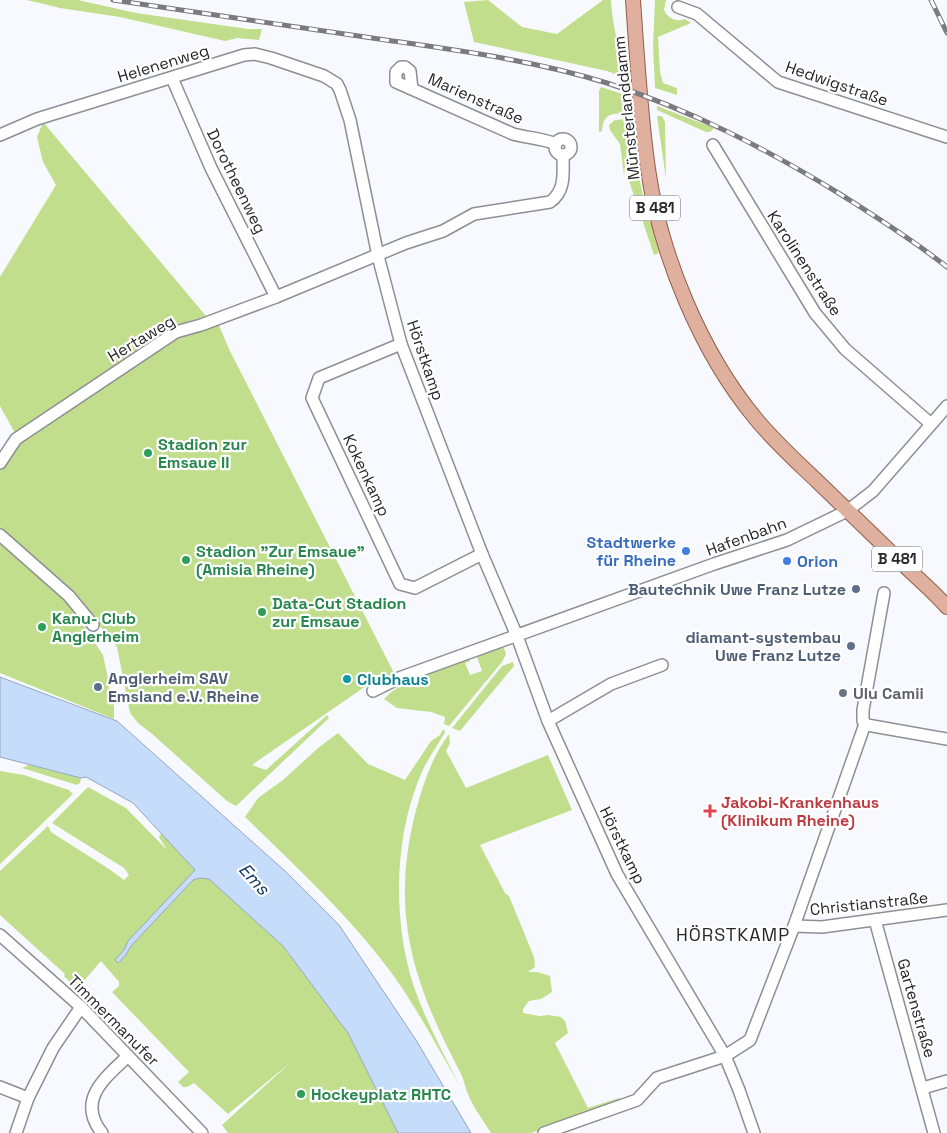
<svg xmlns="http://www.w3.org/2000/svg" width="947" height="1133" font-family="'Space Grotesk',sans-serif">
  <rect width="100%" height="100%" fill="#f7f9fe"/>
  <g fill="#c1de8c">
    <path d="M 27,0 L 78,0 L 136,13 L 248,29 L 262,29 L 259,40 L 237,38 L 225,41 L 120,17 L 60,8 Z"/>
    <path d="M 488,0 L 522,27 L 557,34 L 603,0 L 611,0 C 612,26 621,51 623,77 L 607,71 L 474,42 L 464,2 Z"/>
    <path d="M 655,0 L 666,0 L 664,10 C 668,19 677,22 685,19 L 691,23 L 658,37 L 660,72 L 663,83 L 677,88 L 677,95 L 655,88 L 653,47 Z"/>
    <path d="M 601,87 L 625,95 L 626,113 C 610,114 604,113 602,131 L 599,132 L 599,91 Z"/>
    <path d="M 657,106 L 714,128 L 710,132 L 706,132 L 657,110 Z"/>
    <path d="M 657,116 L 662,116 L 665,122 L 666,179 Z"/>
    <path d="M 626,119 L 628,142 L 624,175 L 620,144 L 610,130 L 609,125 L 615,120 Z"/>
    <path d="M 43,122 L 206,316 L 173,326 L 15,433 L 0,406 L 0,277 L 56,185 L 43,162 L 37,137 Z"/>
    <path d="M 632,142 L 635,142 L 637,166 L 648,221 L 651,222 L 659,253 L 654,255 L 628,178 Z"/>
    <path d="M 218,323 L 229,349 L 395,675 L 363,688 L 252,765 L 266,770 L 327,715 L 329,718 L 236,806 L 227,801 L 151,733 L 138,723 L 130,713 L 117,647 L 73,593 L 0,527 L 0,467 L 19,442 L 176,339 Z"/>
    <path d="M 0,538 L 66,599 L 103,655 L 109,683 L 109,690 L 114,694 L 114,719 L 0,673 Z"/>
    <path d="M 499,647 L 504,648 L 506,654 L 502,662 L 449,726 L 444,724 L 445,717 L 431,712 L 397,708 L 384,699 C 407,676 439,669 469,659 L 470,661 L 465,663 L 470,675 L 482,671 L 477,657 Z"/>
    <path d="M 513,662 L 514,666 L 460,731 L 452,728 L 502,666 Z"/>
    <path d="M 443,729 L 445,732 C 437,747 425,762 419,779 C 394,840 393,921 413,984 C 425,1019 442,1051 459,1084 C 434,1042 411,996 380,958 C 340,907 292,863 245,817 L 258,798 L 283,780 L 318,748 L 338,733 L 368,764 L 405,780 L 431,741 L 440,735 Z"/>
    <path d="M 449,734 L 450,743 L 446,751 L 466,788 L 548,755 L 572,810 L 480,845 L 505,893 L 509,896 L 534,957 L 535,967 L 528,972 L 537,972 L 550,976 L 552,992 L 541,999 L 529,1001 L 523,1009 L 523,1013 L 539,1016 L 548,1015 L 561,1017 L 565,1021 L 568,1033 L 555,1043 L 588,1108 L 619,1098 L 623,1102 L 531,1133 L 491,1133 C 483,1120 473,1107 468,1094 C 465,1087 464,1080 460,1072 C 414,984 390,915 415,814 C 422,787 432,756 449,734 Z"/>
    <path d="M 29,765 L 81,778 L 80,783 L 77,785 L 22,768 Z"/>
    <path d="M 0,771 L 24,775 L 69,790 L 73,794 L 0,864 Z"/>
    <path d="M 88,787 L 126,808 L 167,850 L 159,837 L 160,835 L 162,834 L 196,870 L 128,941 L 124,950 L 115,960 L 125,956 L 131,946 L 193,880 L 200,878 L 209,879 L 283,946 L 348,1033 L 398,1133 L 228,1133 L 222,1125 L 291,1062 L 228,1114 L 194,1083 L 187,1087 L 183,1087 L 178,1082 L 189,1072 L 112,992 L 119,986 L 119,982 L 101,961 L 77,989 L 64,976 L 65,974 L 0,915 L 0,871 L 48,826 L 51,832 L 109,869 L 124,880 L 129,875 L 124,868 L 52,823 Z"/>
  </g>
  <path fill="#c5dcfb" stroke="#96a6bc" d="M 0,677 L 117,721 L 285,871 L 339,925 L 416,1040 L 471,1133 L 398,1133 L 348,1033 L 283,946 L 209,879 L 200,878 L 193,880 L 131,946 L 125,956 L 118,963 L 115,960 L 124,950 L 128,941 L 195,870 L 133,803 L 86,777 L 81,778 L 0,757 Z"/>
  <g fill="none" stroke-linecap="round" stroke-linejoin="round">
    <g stroke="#8e8f94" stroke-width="14">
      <g id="minor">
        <path d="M 678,7 L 697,14 L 778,82 L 947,137"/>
        <path d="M 172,78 L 211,168 L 276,297"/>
        <path d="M 412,89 L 410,71 L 405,67 L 401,67 L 396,72 L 396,82 L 513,134 C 527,138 542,138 556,144"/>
        <path d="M 0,135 L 37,119 L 244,55 L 255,54 L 271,58 L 324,76 L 337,84 L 340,90 L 350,120 L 378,256 L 401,344 L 482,554 L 517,636 L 548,721 L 617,874 L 725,1056 L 739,1090 L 754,1133"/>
        <circle cx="563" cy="147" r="8"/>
        <path d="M 713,145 L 815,313 L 845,349 L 931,424"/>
        <path d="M 401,344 L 319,378 L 312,398 L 400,584 L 415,588 L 482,554"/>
        <path d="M 0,463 L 16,439 L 176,332 L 201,325 L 276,297 L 406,243 L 443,231 L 474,214 L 550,202 C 566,191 563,172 563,155"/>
        <path d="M 0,535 L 69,596 L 93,625"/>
        <path d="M 884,593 L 863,710 L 863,721 L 867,725 L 947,739"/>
        <path d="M 373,691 L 399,678 L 714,564 L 787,540 L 847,511 L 873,491 L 947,406"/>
        <path d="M 548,721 L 611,684 L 662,665"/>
        <path d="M 875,920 L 934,1133"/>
        <path d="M 794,926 L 822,927 L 947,910"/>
        <path d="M 0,935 L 81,1007 L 202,1133"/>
        <path d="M 0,1087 L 28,1098"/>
        <path d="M 923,1088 L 947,1081"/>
        <path d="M 16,1133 L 28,1098 L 53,1048 L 81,1007"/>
        <path d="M 102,1133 C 76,1100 105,1078 128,1056"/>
        <path d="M 544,1133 L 637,1100 L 657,1078 L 725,1056 L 750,1040 L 794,926 L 865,724"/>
      </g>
    </g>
    <g stroke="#905e4a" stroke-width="16">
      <path id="major" d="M 633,0 C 637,56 640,113 648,169 C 660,254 701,353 756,419 C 774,441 796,461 817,481 C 846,509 875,537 904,565 C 918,579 934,592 947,607"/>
    </g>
    <use href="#minor" stroke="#fff" stroke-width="11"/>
    <use href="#major" stroke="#deb09d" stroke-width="14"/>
    <g stroke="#7b7b7f" stroke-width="5">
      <g id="rail">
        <path d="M 113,0 C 202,13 290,26 379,39 C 455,50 533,60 607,83 C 691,110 765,148 840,194 C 876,217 913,240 947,267"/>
        <path d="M 931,0 L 947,33"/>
      </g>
    </g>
    <use href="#rail" stroke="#fff" stroke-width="3" stroke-dasharray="9" stroke-linecap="butt"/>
  </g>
  <g fill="#2e9e5b" stroke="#fff" stroke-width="2">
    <circle cx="148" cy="453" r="5"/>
    <circle cx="186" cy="560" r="5"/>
    <circle cx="262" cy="612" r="5"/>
    <circle cx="42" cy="627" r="5"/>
    <circle cx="301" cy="1094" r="5"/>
  </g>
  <g fill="#3f7fe0" stroke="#fff" stroke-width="2">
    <circle cx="686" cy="551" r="5"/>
    <circle cx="787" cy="561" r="5"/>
  </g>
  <g fill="#5c6f8a" stroke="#fff" stroke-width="2">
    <circle cx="856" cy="589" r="5"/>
    <circle cx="851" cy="646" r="5"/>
    <circle cx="98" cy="687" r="5"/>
  </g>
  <circle fill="#0f9aa8" stroke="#fff" stroke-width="2" cx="347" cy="679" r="5"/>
  <circle fill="#6b7280" stroke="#fff" stroke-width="2" cx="843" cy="693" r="5"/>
  <path fill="#e0444e" stroke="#fff" stroke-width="2" d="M707.5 803.5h5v5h5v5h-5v5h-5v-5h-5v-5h5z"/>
  <g text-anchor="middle" stroke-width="4.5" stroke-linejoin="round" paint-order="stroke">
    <g fill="#fff" stroke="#68686a" stroke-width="1">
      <rect x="630" y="195.5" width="50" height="25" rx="4"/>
      <rect x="872" y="546.5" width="50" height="25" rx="4"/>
    </g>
    <g font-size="15" font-weight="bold" fill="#27272a">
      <text x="655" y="213">B 481</text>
      <text x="897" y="564">B 481</text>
    </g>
    <g font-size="16" fill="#27272a" stroke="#fff">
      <text transform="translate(163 63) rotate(-17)" y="6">Helenenweg</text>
      <text transform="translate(837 83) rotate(19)" y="6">Hedwigstraße</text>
      <text transform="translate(476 98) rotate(24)" y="6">Marienstraße</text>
      <text transform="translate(626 108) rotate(-96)" y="6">Münsterlanddamm</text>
      <text transform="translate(237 181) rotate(64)" y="6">Dorotheenweg</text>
      <text transform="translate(805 263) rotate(57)" y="6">Karolinenstraße</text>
      <text transform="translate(141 338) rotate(-31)" y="6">Hertaweg</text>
      <text transform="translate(426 360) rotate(71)" y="6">Hörstkamp</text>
      <text transform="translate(367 475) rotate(65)" y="6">Kokenkamp</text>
      <text transform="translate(746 536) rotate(-20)" y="6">Hafenbahn</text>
      <text transform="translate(623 845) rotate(64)" y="6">Hörstkamp</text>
      <text transform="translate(869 903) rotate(-6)" y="6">Christianstraße</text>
      <text transform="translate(917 1008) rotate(74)" y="6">Gartenstraße</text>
      <text transform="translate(114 1020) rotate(45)" y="6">Timmermanufer</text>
    </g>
    <g font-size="16" font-weight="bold" fill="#27864d" stroke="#fff" text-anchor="start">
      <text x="158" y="450">Stadion zur<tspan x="158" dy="18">Emsaue II</tspan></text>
      <text x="196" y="557">Stadion "Zur Emsaue"<tspan x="196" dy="18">(Amisia Rheine)</tspan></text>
      <text x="272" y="609">Data-Cut Stadion<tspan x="272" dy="18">zur Emsaue</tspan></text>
      <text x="52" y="624">Kanu- Club<tspan x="52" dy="18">Anglerheim</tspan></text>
      <text x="311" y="1100">Hockeyplatz RHTC</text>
    </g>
    <g font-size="16" font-weight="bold" fill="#366cbe" stroke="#fff" text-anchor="end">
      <text x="676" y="548">Stadtwerke<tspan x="676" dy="18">für Rheine</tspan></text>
      <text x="797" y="567" text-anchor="start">Orion</text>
    </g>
    <g font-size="16" font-weight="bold" fill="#4e5e75" stroke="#fff" text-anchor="end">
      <text x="846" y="595">Bautechnik Uwe Franz Lutze</text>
      <text x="841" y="643">diamant-systembau<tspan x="841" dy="18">Uwe Franz Lutze</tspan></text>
      <text x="108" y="684" text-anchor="start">Anglerheim SAV<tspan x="108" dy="18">Emsland e.V. Rheine</tspan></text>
    </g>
    <g font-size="16" font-weight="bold" fill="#0d838f" stroke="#fff" text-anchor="start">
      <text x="357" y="685">Clubhaus</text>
    </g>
    <g font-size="16" font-weight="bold" fill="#5b616d" stroke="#fff" text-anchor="start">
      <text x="853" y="699">Ulu Camii</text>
    </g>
    <g font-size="16" font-weight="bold" fill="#be3a42" stroke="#fff" text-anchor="start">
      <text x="721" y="808">Jakobi-Krankenhaus<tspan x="721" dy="18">(Klinikum Rheine)</tspan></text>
    </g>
    <g font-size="18" font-style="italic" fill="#113866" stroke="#fff">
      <text transform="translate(254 879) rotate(48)" y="6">Ems</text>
    </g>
    <g font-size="18" letter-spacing="1" fill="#27272a" stroke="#fff">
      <text x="733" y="941">HÖRSTKAMP</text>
    </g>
  </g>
</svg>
